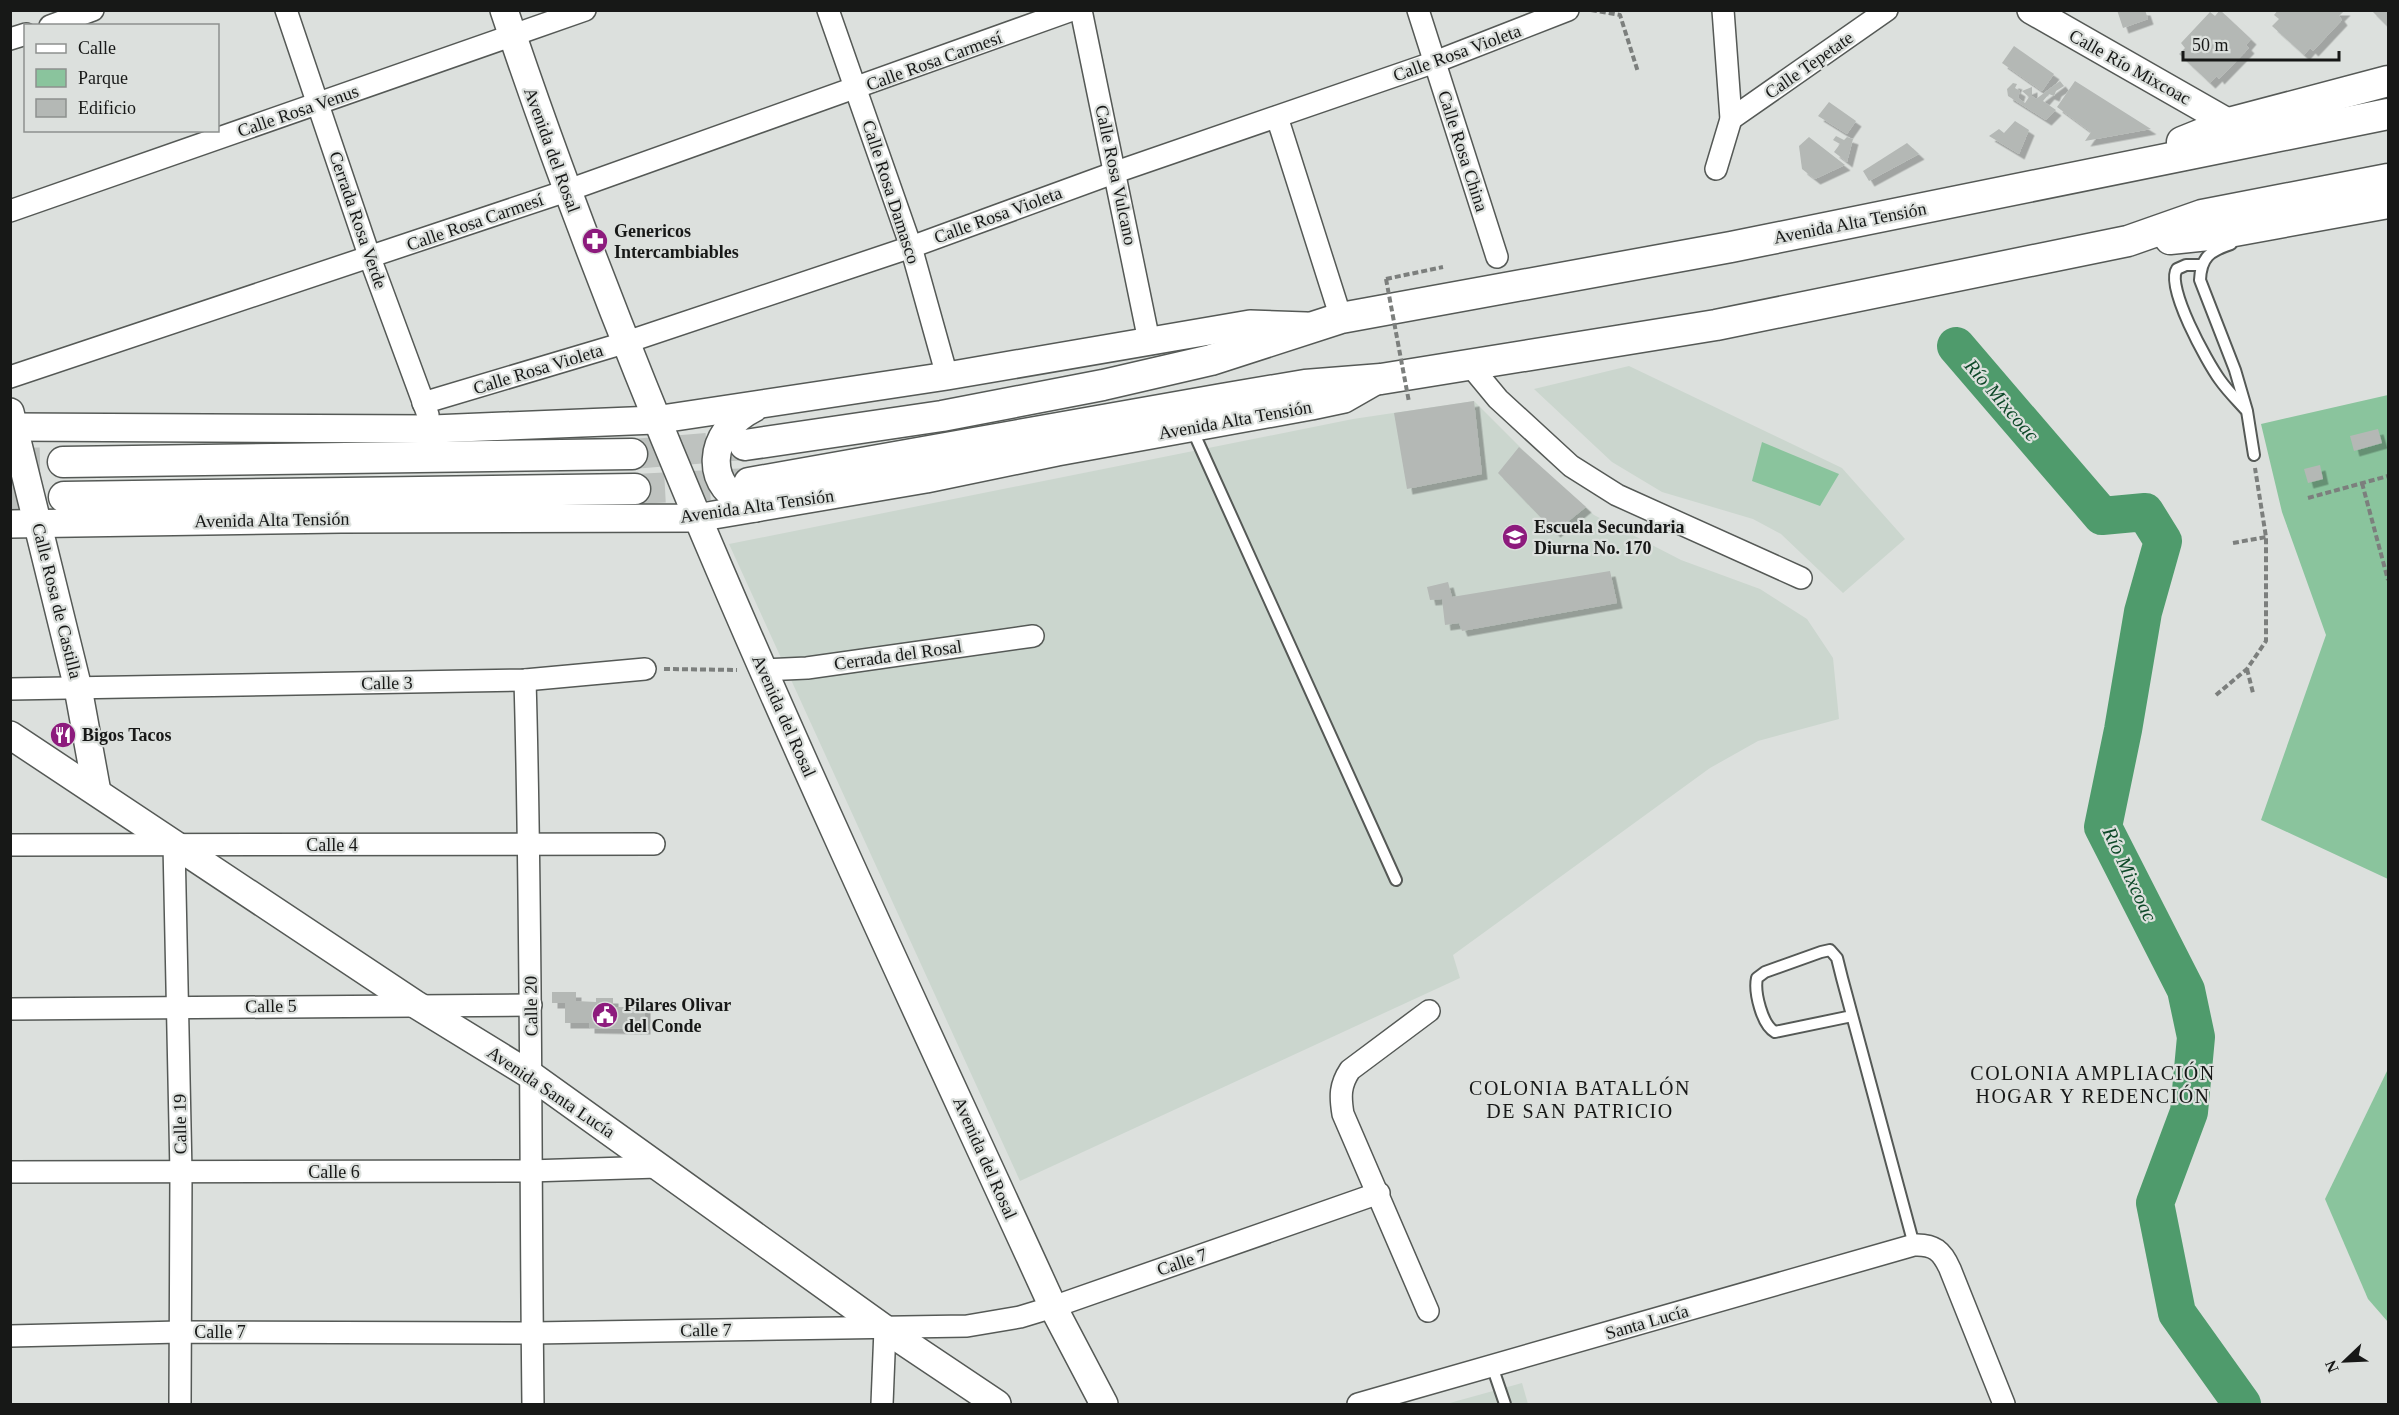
<svg xmlns="http://www.w3.org/2000/svg" width="2399" height="1415" font-family="Georgia,serif">
  <defs>
    <filter id="shadow"><feDropShadow dx="5.5" dy="5.5" stdDeviation="0" flood-color="#0004"/></filter>
  </defs>
  <rect width="100%" height="100%" fill="#dce0dd"/>
  <g fill="#cbd6ce">
    <path d="M 1629,366 L 1842,468 L 1905,539 L 1843,593 L 1781,534 L 1753,519 L 1662,492 L 1612,462 L 1534,389 Z"/>
    <path d="M 1474,401 L 1529,456 L 1594,515 L 1681,560 L 1760,589 L 1807,619 L 1833,658 L 1839,719 L 1758,741 L 1710,768 L 1453,955 L 1460,978 L 1020,1181 L 729,544 L 1353,419 Z"/>
    <path d="M 1522,1383 L 1528,1404 L 1446,1404 Z"/>
  </g>
  <g fill="#8ac49d">
    <path d="M 2388,395 L 2388,879 L 2261,820 L 2326,635 L 2282,512 L 2261,424 Z"/>
    <path d="M 1762,442 L 1839,474 L 1820,506 L 1752,481 Z"/>
    <path d="M 2388,1069 L 2388,1322 L 2368,1299 L 2325,1199 Z"/>
  </g>
  <g fill="none" stroke-linecap="round" stroke-linejoin="round">
    <path stroke="#4f9b6c" stroke-width="38" d="M 1956,346 L 2102,516 L 2145,512 L 2163,541 L 2143,612 L 2123,730 L 2103,827 L 2186,990 L 2196,1037 L 2189,1112 L 2155,1203 L 2177,1313 L 2242,1404"/>
  </g>
  <g fill="#b4b8b5" filter="url(#shadow)">
    <path d="M 2117,10 L 2145,10 L 2148,19 L 2123,28 Z"/>
    <path d="M 2220,10 L 2251,39 L 2246,45 L 2249,48 L 2219,79 L 2217,76 L 2210,83 L 2179,54 L 2185,48 L 2181,43 L 2210,12 L 2215,16 Z"/>
    <path d="M 2278,10 L 2345,10 L 2339,16 L 2342,20 L 2313,51 L 2310,48 L 2304,55 L 2272,26 L 2279,19 L 2274,15 Z"/>
    <path d="M 2371,10 L 2388,10 L 2388,27 Z"/>
    <path d="M 2014,46 L 2054,74 L 2042,91 L 2002,63 Z"/>
    <path d="M 2060,81 L 2064,86 L 2056,91 L 2054,96 L 2049,94 L 2043,101 L 2056,110 L 2046,120 L 2008,96 L 2007,89 L 2013,83 L 2017,84 L 2015,88 L 2020,91 L 2018,98 L 2025,103 L 2029,97 L 2022,91 L 2032,87 L 2032,96 L 2036,99 Z"/>
    <path d="M 2075,81 L 2151,129 L 2085,141 L 2091,132 L 2057,107 Z"/>
    <path d="M 1829,102 L 1856,121 L 1847,134 L 1818,116 Z"/>
    <path d="M 2015,121 L 2029,130 L 2019,154 L 1989,136 L 1999,129 L 2004,133 Z"/>
    <path d="M 1836,136 L 1844,140 L 1847,137 L 1853,139 L 1847,162 L 1834,152 L 1840,144 L 1833,140 Z"/>
    <path d="M 1809,137 L 1845,165 L 1815,179 L 1802,169 L 1799,146 Z"/>
    <path d="M 1907,143 L 1919,154 L 1869,181 L 1863,171 Z"/>
    <path d="M 1474,401 L 1482,474 L 1407,489 L 1394,413 Z"/>
    <path d="M 2378,429 L 2382,443 L 2354,451 L 2350,436 Z"/>
    <path d="M 1519,447 L 1586,507 L 1555,532 L 1498,473 Z"/>
    <path d="M 2320,465 L 2323,479 L 2308,483 L 2304,469 Z"/>
    <path d="M 1610,571 L 1617,603 L 1462,631 L 1459,623 L 1445,625 L 1442,599 L 1430,600 L 1427,587 L 1448,582 L 1452,597 Z"/>
    <path d="M 552,992 L 576,992 L 576,1001 L 596,1002 L 596,998 L 613,998 L 613,1007 L 645,1007 L 645,1029 L 589,1028 L 589,1023 L 565,1023 L 565,1003 L 552,1003 Z"/>
  </g>
  <g fill="none" stroke-linecap="round" stroke-linejoin="round">
    <g stroke="#bec2bf" stroke-width="30" stroke-dasharray="30 15" stroke-linecap="butt">
      <path d="M 632,454 L 745,445"/>
      <path d="M 10,463 L 63,462"/>
      <path d="M 635,489 L 749,483"/>
      <path d="M 10,497 L 64,497"/>
    </g>
    <g stroke="#555956" stroke-width="14">
      <g id="service">
        <path d="M 2231,244 C 2210,251 2201,257 2200,280 L 2235,370 L 2247,411 L 2254,455"/>
        <path d="M 2200,265 L 2186,265 L 2177,269 C 2165,286 2207,362 2220,380 C 2227,390 2236,399 2245,409"/>
        <path d="M 1192,429 L 1396,880"/>
        <path d="M 1852,1016 L 1775,1032 C 1762,1025 1754,992 1757,978 L 1765,972 L 1821,952 L 1830,950 L 1837,958 L 1842,978 L 1914,1245"/>
        <path d="M 1492,1366 L 1505,1404"/>
      </g>
    </g>
    <g stroke="#555956" stroke-width="24">
      <g id="minor">
        <path d="M 286,10 L 370,258 L 428,415"/>
        <path d="M 828,10 L 911,247 L 947,376"/>
        <path d="M 1081,10 L 1149,341"/>
        <path d="M 1418,10 L 1497,257"/>
        <path d="M 50,26 L 93,10"/>
        <path d="M 10,39 L 26,34"/>
        <path d="M 1277,117 L 1341,318"/>
        <path d="M 1731,119 L 1887,10"/>
        <path d="M 1716,169 L 1731,119 L 1723,10"/>
        <path d="M 10,211 L 585,10"/>
        <path d="M 1469,364 L 1498,399 L 1571,466 L 1617,495 L 1801,578"/>
        <path d="M 10,377 L 566,191 L 1072,10"/>
        <path d="M 423,403 L 624,343 L 911,247 L 1116,172 L 1435,62 L 1568,10"/>
        <path d="M 763,670 L 807,668 L 1033,636"/>
        <path d="M 525,680 C 532,922 530,1163 533,1404"/>
        <path d="M 10,689 L 525,680 L 645,669"/>
        <path d="M 174,844 L 181,1173 L 180,1404"/>
        <path d="M 10,845 L 654,844"/>
        <path d="M 10,1009 L 531,1005"/>
        <path d="M 10,1172 L 529,1171 L 658,1167"/>
        <path d="M 1428,1311 L 1343,1114 C 1340,1096 1340,1085 1350,1070 L 1429,1011"/>
        <path d="M 10,1336 L 180,1332 L 533,1333 L 967,1326 L 1020,1317 L 1053,1307 L 1379,1193"/>
        <path d="M 882,1404 L 885,1329"/>
        <path d="M 1358,1404 L 1914,1245 C 1934,1244 1942,1251 1950,1269 L 2004,1404"/>
      </g>
    </g>
    <g stroke="#555956" stroke-width="30">
      <g id="tertiary">
        <path d="M 504,10 C 653,456 858,880 1053,1307 L 1104,1404"/>
        <path d="M 2031,10 L 2229,123"/>
        <path d="M 754,408 C 707,431 700,489 755,508"/>
        <path d="M 10,412 L 78,688 L 97,792"/>
        <path d="M 10,427 L 433,429 L 655,420 L 947,376 L 1250,324 L 1306,326"/>
        <path d="M 10,524 L 341,519 L 696,518 L 926,479 L 1057,452 L 1311,406 L 1344,399 L 1379,379"/>
        <path d="M 10,735 L 415,1004 L 532,1076 L 885,1329 L 997,1404"/>
      </g>
    </g>
    <g stroke="#555956" stroke-width="33">
      <g id="secondary">
        <path d="M 2182,142 L 2229,123 L 2388,81"/>
        <path d="M 2170,239 L 2218,234 L 2388,203"/>
        <path d="M 745,445 L 942,416 L 1103,385 L 1211,360 L 1341,318 L 1731,247 L 2388,114"/>
        <path d="M 63,462 L 632,454"/>
        <path d="M 749,483 L 1222,399 L 1305,385 L 1381,379 L 1716,325 L 2128,241 L 2202,215 L 2388,179"/>
        <path d="M 64,497 L 635,489"/>
      </g>
    </g>
    <g stroke="#7c7f7d" stroke-width="4" stroke-dasharray="6 3" stroke-linecap="butt">
      <path d="M 1591,10 L 1620,15 L 1638,72"/>
      <path d="M 1386,279 L 1443,267"/>
      <path d="M 2362,483 L 2388,580"/>
      <path d="M 2308,498 L 2388,476"/>
      <path d="M 2233,543 L 2266,537"/>
      <path d="M 664,669 L 737,670"/>
      <path d="M 2247,669 L 2253,693"/>
      <path d="M 2216,695 L 2247,669 L 2266,641 L 2266,537 L 2255,468"/>
    </g>
    <use href="#service" stroke="#fff" stroke-width="10"/>
    <use href="#minor" stroke="#fff" stroke-width="21"/>
    <use href="#tertiary" stroke="#fff" stroke-width="27"/>
    <use href="#secondary" stroke="#fff" stroke-width="30"/>
    <path stroke="#7c7f7d" stroke-width="4" stroke-dasharray="6 3" stroke-linecap="butt" d="M 1386,279 L 1409,402"/>
  </g>
  <defs>
    <g id="pharmacy-disc" transform="scale(1.35)"><circle r="9.5" fill="#8d1b7d" stroke="#dce0dd"/><path d="M-2-6h4v4h4v4h-4v4h-4v-4h-4v-4h4Z" fill="#fff"/></g>
    <g id="school-disc" transform="scale(1.35)"><circle r="9.5" fill="#8d1b7d" stroke="#dce0dd"/><path d="M0-5L7-2L0 1L-7-2ZM-4 1L0 2.5L4 1V4Q0 6-4 4Z" fill="#fff"/></g>
    <g id="restaurant-disc" transform="scale(1.35)"><circle r="9.5" fill="#8d1b7d" stroke="#dce0dd"/><path d="M-5-6h1v4h1v-4h1v4h1v-4h1v5L-1.5 .5V6h-2V.5L-5-1ZM5-6V6H3V1.5H1.5Q1.5-4 5-6Z" fill="#fff"/></g>
    <g id="civic-disc" transform="scale(1.35)"><circle r="9.5" fill="#8d1b7d" stroke="#dce0dd"/><path d="M-.6-6.5H3V-4.5H.6V-3L4-1V1h2V6H-6V1h2V-1L-.6-3ZM-1.2 2.5V6h2.4V2.5Z" fill="#fff"/></g>
  </defs>
  <g fill-rule="evenodd">
    <use href="#pharmacy-disc" x="595" y="241"/>
    <use href="#school-disc" x="1515" y="537"/>
    <use href="#restaurant-disc" x="63" y="735"/>
    <use href="#civic-disc" x="605" y="1015"/>
  </g>
  <g text-anchor="middle" stroke-width="4.5" stroke-linejoin="round" paint-order="stroke">
    <g font-size="18" fill="#171817" stroke="#dce0dd">
      <text transform="translate(1457 53) rotate(-20)" y="6">Calle Rosa Violeta</text>
      <text transform="translate(934 61) rotate(-20)" y="6">Calle Rosa Carmesí</text>
      <text transform="translate(1809 65) rotate(-35)" y="6">Calle Tepetate</text>
      <text transform="translate(2130 67) rotate(29)" y="6">Calle Río Mixcoac</text>
      <text transform="translate(298 111) rotate(-19)" y="6">Calle Rosa Venus</text>
      <text transform="translate(552 150) rotate(70)" y="6">Avenida del Rosal</text>
      <text transform="translate(1463 151) rotate(72)" y="6">Calle Rosa China</text>
      <text transform="translate(1116 175) rotate(78)" y="6">Calle Rosa Vulcano</text>
      <text transform="translate(891 192) rotate(72)" y="6">Calle Rosa Damasco</text>
      <text transform="translate(998 215) rotate(-20)" y="6">Calle Rosa Violeta</text>
      <text transform="translate(358 220) rotate(71)" y="6">Cerrada Rosa Verde</text>
      <text transform="translate(475 222) rotate(-19)" y="6">Calle Rosa Carmesí</text>
      <text transform="translate(1850 223) rotate(-11)" y="6">Avenida Alta Tensión</text>
      <text transform="translate(538 369) rotate(-17)" y="6">Calle Rosa Violeta</text>
      <text transform="translate(1235 420) rotate(-10)" y="6">Avenida Alta Tensión</text>
      <text transform="translate(757 506) rotate(-8)" y="6">Avenida Alta Tensión</text>
      <text transform="translate(272 520) rotate(-1)" y="6">Avenida Alta Tensión</text>
      <text transform="translate(57 601) rotate(76)" y="6">Calle Rosa de Castilla</text>
      <text transform="translate(898 655) rotate(-8)" y="6">Cerrada del Rosal</text>
      <text transform="translate(387 683) rotate(-1)" y="6">Calle 3</text>
      <text transform="translate(784 716) rotate(66)" y="6">Avenida del Rosal</text>
      <text x="332" y="851">Calle 4</text>
      <text transform="translate(271 1006) rotate(-1)" y="6">Calle 5</text>
      <text transform="translate(531 1006) rotate(-91)" y="6">Calle 20</text>
      <text transform="translate(551 1092) rotate(34)" y="6">Avenida Santa Lucía</text>
      <text transform="translate(180 1124) rotate(-91)" y="6">Calle 19</text>
      <text transform="translate(985 1158) rotate(66)" y="6">Avenida del Rosal</text>
      <text x="334" y="1178">Calle 6</text>
      <text transform="translate(1182 1262) rotate(-19)" y="6">Calle 7</text>
      <text transform="translate(1647 1322) rotate(-16)" y="6">Santa Lucía</text>
      <text transform="translate(706 1330) rotate(-1)" y="6">Calle 7</text>
      <text x="220" y="1338">Calle 7</text>
    </g>
    <g font-size="18" font-weight="bold" fill="#171817" stroke="#dce0dd" text-anchor="start">
      <text x="614" y="237">Genericos<tspan x="614" dy="21">Intercambiables</tspan></text>
      <text x="1534" y="533">Escuela Secundaria<tspan x="1534" dy="21">Diurna No. 170</tspan></text>
      <text x="82" y="741">Bigos Tacos</text>
      <text x="624" y="1011">Pilares Olivar<tspan x="624" dy="21">del Conde</tspan></text>
    </g>
    <g font-size="20" font-style="italic" fill="#0e4929" stroke="#dce0dd">
      <text transform="translate(2002 400) rotate(49)" y="7">Río Mixcoac</text>
      <text transform="translate(2130 874) rotate(65)" y="7">Río Mixcoac</text>
    </g>
    <g font-size="20" letter-spacing="1.5" fill="#171817" stroke="#dce0dd">
      <text x="2093" y="1080">COLONIA AMPLIACIÓN<tspan x="2093" dy="23">HOGAR Y REDENCIÓN</tspan></text>
      <text x="1580" y="1095">COLONIA BATALLÓN<tspan x="1580" dy="23">DE SAN PATRICIO</tspan></text>
    </g>
  </g>
  <rect width="2399" height="1415" fill="none" stroke="#171817" stroke-width="24"/>
  <rect x="24" y="24" width="195" height="108" fill="#dce0dd" stroke="#8d908e" stroke-width="1.5"/>
  <rect x="36" y="44" width="30" height="9" fill="#ffffff" stroke="#8d908e" stroke-width="1.5"/>
  <text x="78" y="54" font-size="18" fill="#171817">Calle</text>
  <rect x="36" y="69" width="30" height="18" fill="#8ac49d" stroke="#8d908e" stroke-width="1.5"/>
  <text x="78" y="84" font-size="18" fill="#171817">Parque</text>
  <rect x="36" y="99" width="30" height="18" fill="#b4b8b5" stroke="#8d908e" stroke-width="1.5"/>
  <text x="78" y="114" font-size="18" fill="#171817">Edificio</text>
  <g transform="translate(2345 1361) rotate(247)" stroke="#dce0dd" stroke-width="4.5" paint-order="stroke">
  <path d="M0-4.5L10 22L0 15L-10 22Z" fill="#171817"/>
  <text y="-9" font-size="16" font-weight="bold" text-anchor="middle" fill="#171817">N</text>
  </g>
  <path d="M2183 51v9h156v-9" fill="none" stroke="#171817" stroke-width="3"/>
  <text x="2192" y="51" font-size="18" fill="#171817" stroke="#dce0dd" stroke-width="4.5" paint-order="stroke">50 m</text>
</svg>
